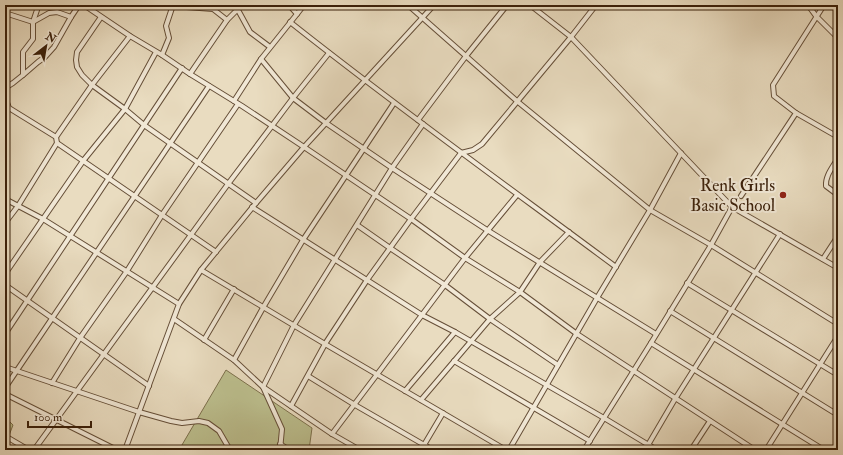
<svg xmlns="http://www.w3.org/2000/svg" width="843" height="455" font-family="'IM FELL Double Pica',serif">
  <rect width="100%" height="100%" fill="#e9dcc0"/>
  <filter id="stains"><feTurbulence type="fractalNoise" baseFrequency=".005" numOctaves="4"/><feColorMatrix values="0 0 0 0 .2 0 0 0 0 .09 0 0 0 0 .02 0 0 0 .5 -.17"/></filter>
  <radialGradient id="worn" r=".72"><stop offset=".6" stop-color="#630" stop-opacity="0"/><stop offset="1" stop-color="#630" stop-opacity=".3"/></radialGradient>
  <g fill="#bcbf8e" stroke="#7c704c">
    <path d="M 226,370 L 312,428 L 309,450 L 179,450 Z"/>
    <path d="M 5,417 L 13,425 L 5,446 Z"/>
  </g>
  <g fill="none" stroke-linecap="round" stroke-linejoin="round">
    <g stroke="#664f38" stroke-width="6">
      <g id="minor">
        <path d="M 84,5 L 130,36 L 162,55 L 190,74 L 242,106 L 304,147 L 411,219 L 465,258 L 520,292 L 577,334 L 755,450"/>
        <path d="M 160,5 L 213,9 L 227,20"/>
        <path d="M 289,5 L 297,14"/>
        <path d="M 408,5 L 518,102 L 650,210 L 711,245 L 838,324"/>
        <path d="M 530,5 L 571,37 L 732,207 L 838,268"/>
        <path d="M 808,5 L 816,16 L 838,38"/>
        <path d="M 5,6 L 5,13"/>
        <path d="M 238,10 L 250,32 L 270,47"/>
        <path d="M 5,13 L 33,22 L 49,13 L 57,12 L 71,17"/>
        <path d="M 101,17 L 77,52 L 76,60 L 77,67 L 82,75 L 92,85 L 125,109 L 144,125 L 256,203"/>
        <path d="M 290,22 C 397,107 507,186 616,267"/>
        <path d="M 162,55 L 169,38 L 166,26 L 173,5"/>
        <path d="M 261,59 L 293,98 L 326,123 L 392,168 L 487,230 L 656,334"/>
        <path d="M 190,74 L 227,20 L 242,5"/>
        <path d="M 23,75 L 38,62 L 45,57 L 54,47 L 71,17 L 79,5"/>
        <path d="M 5,88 L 13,83 L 23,75 L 23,52 L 33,39 L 33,22 L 38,7 L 38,5"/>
        <path d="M 5,97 L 9,108 L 56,137 L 57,143 L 216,252"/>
        <path d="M 234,101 L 261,59 L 297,14 L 304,5"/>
        <path d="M 796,113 L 838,137"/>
        <path d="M 418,120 L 466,56 L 507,5"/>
        <path d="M 56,137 L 92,85 L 130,36"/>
        <path d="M 838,158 C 833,167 825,176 826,186 L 838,195"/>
        <path d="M 741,196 L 796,113 L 774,96 L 773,85 L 824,5"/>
        <path d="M 5,199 L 43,219 L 179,304"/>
        <path d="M 252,207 L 422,315 L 455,332 L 604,418 L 657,450"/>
        <path d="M 5,223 L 18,206 L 57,143"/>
        <path d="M 357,225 L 390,248 L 445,285 L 490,319 L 558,365"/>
        <path d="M 823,259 L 838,236"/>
        <path d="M 201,270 L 325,344 L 506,450"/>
        <path d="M 5,274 L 83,161 L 125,109 L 156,52"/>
        <path d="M 687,283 L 838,375"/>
        <path d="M 5,285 L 149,386"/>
        <path d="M 670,311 L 838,415"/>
        <path d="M 174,319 L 234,360 L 263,387 L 332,434 L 360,450"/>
        <path d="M 5,334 L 182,68"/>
        <path d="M 204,340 L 234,289"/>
        <path d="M 651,343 L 824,450"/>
        <path d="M 234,360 L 264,306 L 303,240 L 394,103"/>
        <path d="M 454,361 L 590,441"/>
        <path d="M 5,367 L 139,412 L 171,421 L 182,423 L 199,421 L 208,423 L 219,431 L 230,450"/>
        <path d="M 308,376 L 355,405 L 433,450"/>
        <path d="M 52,383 L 80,338 L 127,271 L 162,215 L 238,104"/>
        <path d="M 5,388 L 209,86"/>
        <path d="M 405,391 L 455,332"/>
        <path d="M 5,394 L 117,450"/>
        <path d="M 421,400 L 490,319 L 520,292 L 540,262 L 569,232"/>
        <path d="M 291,406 L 325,344 L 367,280 L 411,219 L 461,153 L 473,150 L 482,144 L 571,37 L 596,5"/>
        <path d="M 332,434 L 465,258 L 517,195"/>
        <path d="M 5,436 L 29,450"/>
        <path d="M 280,444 L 289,450"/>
        <path d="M 648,445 L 675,399 L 780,234"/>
        <path d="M 34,450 L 228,184 L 293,98 L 329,53"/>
        <path d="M 125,450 L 179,304 L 201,270 L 256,203 L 304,147 L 434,5"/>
        <path d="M 280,450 L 282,429 L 263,387 L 294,325 L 392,168 L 423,124"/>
        <path d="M 421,450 L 443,413"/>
        <path d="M 509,450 L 597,298 L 650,210 L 681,153"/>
        <path d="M 584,450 L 651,343 L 711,245 L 732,207"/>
        <path d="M 691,450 L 710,421"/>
        <path d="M 766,450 L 838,336"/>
      </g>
    </g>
    <use href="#minor" stroke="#f1e8d6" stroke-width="4"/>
  </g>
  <circle fill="#8f2418" stroke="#f1e8d6" stroke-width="1.5" cx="783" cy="195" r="4"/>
  <g text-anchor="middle" stroke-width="4" stroke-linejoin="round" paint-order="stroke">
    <g font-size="17" fill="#3b200a" stroke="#f1e8d6" text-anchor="end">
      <text x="775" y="191">Renk Girls<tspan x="775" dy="20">Basic School</tspan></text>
    </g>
  </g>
  <rect width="843" height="455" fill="none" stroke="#e9dcc0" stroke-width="20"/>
  <rect x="6" y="6" width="831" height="443" fill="none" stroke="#3b200a" stroke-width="2"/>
  <rect x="10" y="10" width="823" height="435" fill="none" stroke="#3b200a"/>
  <g transform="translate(46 46) rotate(31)" stroke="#f1e8d6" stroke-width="3" paint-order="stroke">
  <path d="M0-3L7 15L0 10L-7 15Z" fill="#3b200a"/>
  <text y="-6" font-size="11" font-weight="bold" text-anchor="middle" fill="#3b200a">N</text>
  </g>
  <path d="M28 421v6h63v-6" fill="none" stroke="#3b200a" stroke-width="2"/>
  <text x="34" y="421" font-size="12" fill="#3b200a" stroke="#f1e8d6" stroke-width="3" paint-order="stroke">100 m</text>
  <rect width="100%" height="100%" filter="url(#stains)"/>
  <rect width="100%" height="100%" fill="url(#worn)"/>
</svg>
